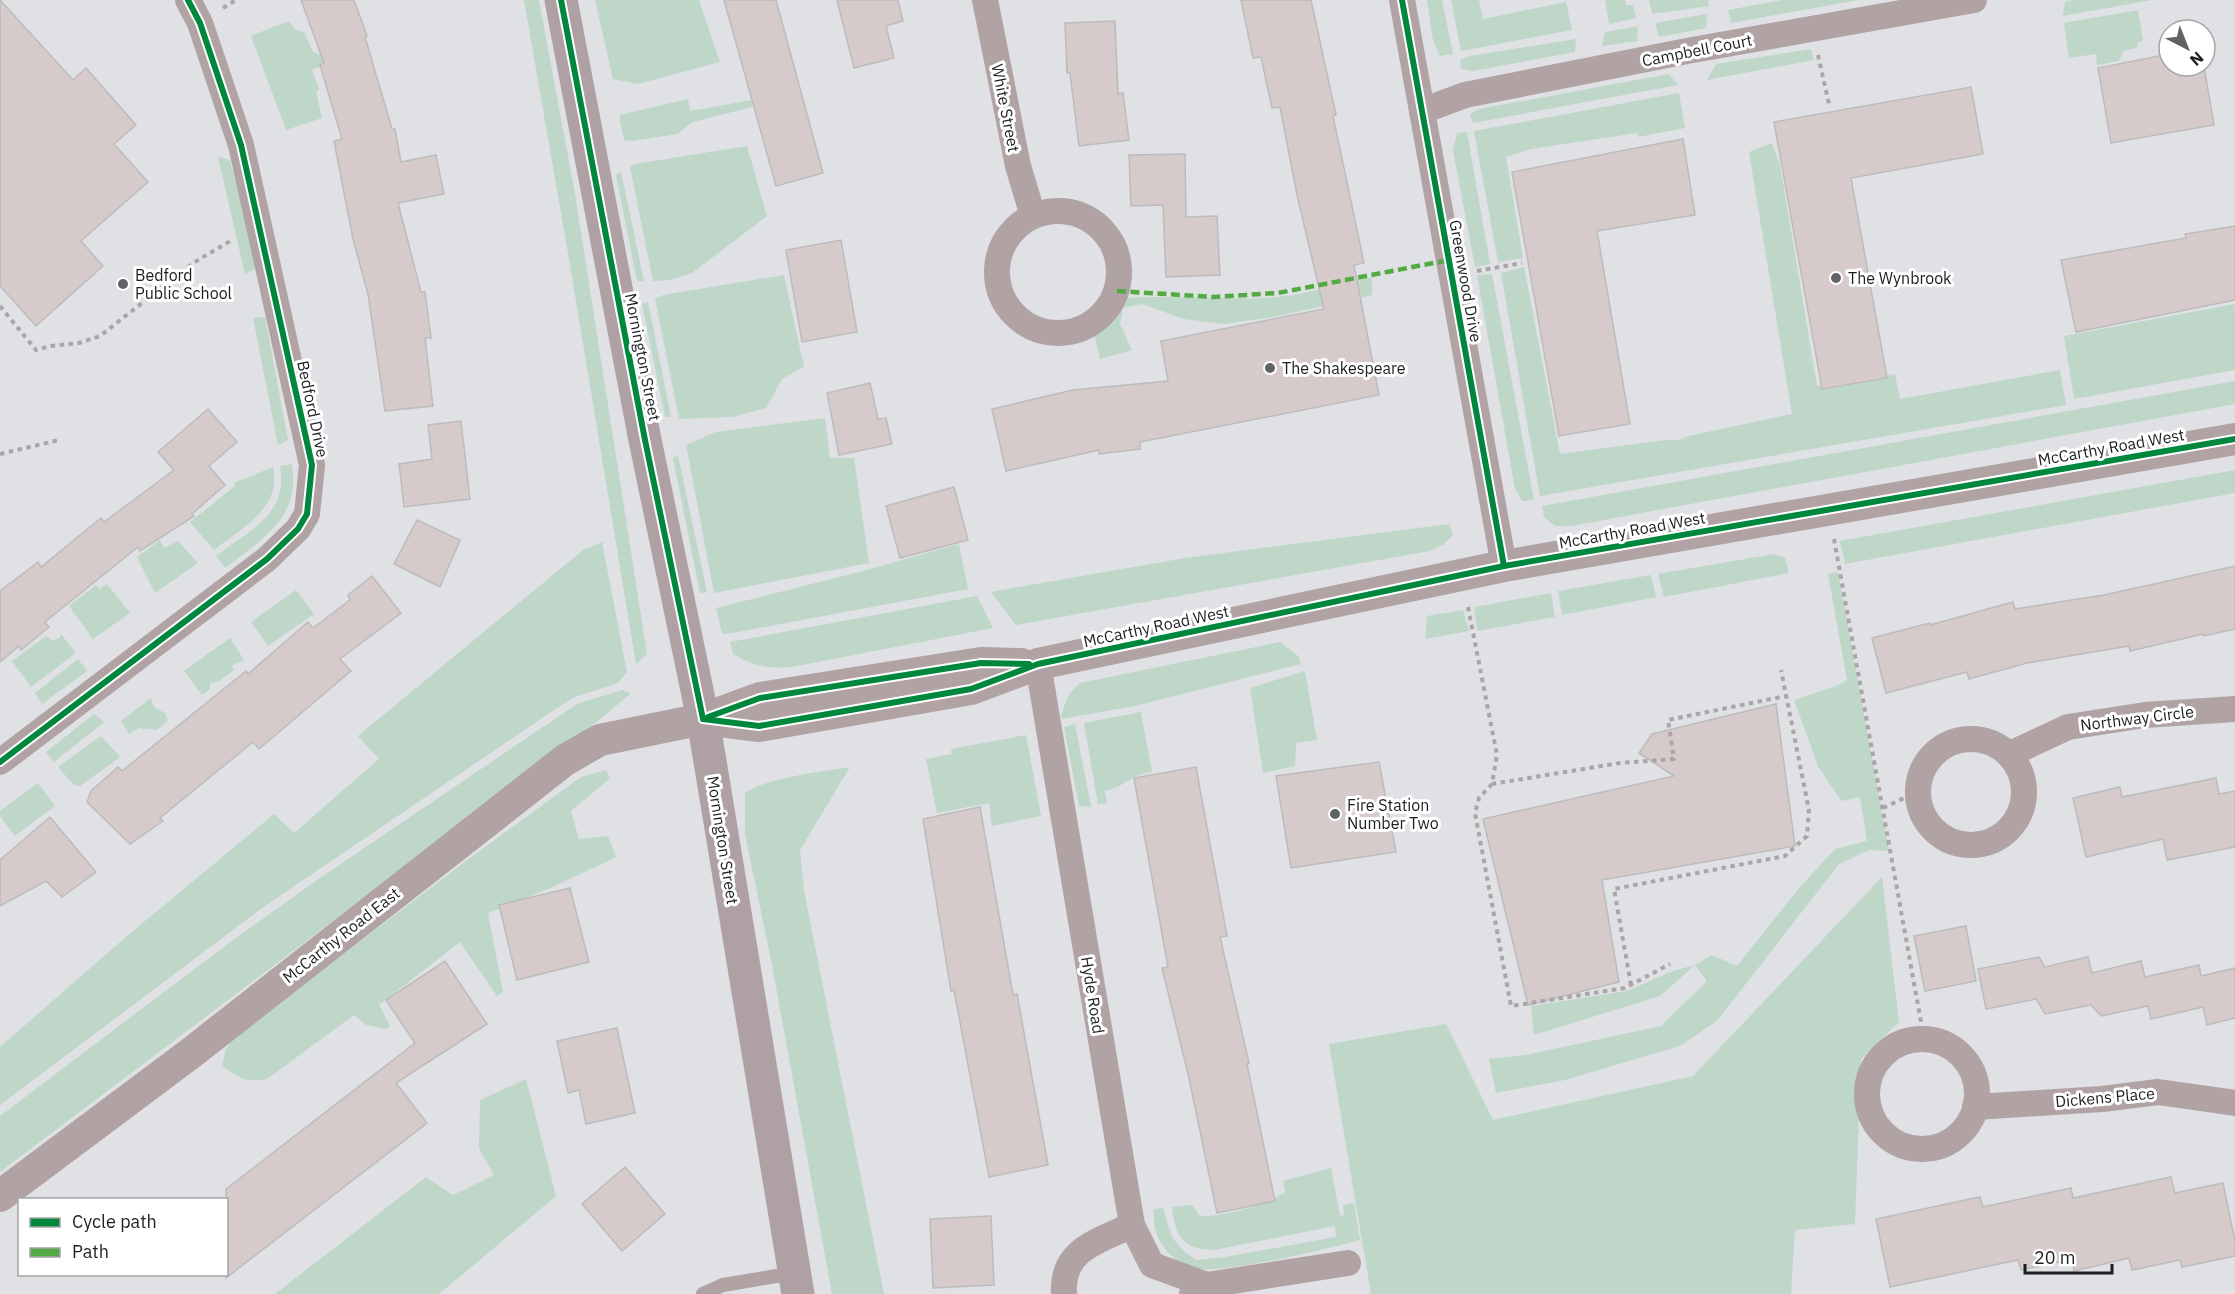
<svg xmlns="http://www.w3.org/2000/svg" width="2235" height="1294" font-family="'IBM Plex Sans',sans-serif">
  <rect width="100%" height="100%" fill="#dfe1e4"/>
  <g fill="#bed7c9">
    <path d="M 524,0 L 539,0 L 575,194 L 647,654 L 636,664 L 570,265 Z"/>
    <path d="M 595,0 L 699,0 L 720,62 L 638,84 L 613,79 Z"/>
    <path d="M 1427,0 L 1442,0 L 1453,54 L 1440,56 L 1433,40 Z"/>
    <path d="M 1451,0 L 1479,0 L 1483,19 L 1566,2 L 1572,30 L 1461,51 Z"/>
    <path d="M 1605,0 L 1625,0 L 1626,5 L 1633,5 L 1636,18 L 1609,24 Z"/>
    <path d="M 1649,0 L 1708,0 L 1709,6 L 1652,14 Z"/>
    <path d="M 1783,0 L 1859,0 L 1731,23 L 1728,10 Z"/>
    <path d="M 2075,0 L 2152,0 L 2063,16 L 2065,2 Z"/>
    <path d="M 2138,10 L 2143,41 L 2137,43 L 2137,48 L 2123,51 L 2119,61 L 2097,65 L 2096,54 L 2069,58 L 2064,23 Z"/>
    <path d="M 1707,14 L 1706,28 L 1659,37 L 1655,23 Z"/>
    <path d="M 288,21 L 295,29 L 304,32 L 313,52 L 318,54 L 356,43 L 359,51 L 312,70 L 319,89 L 316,92 L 322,118 L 286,130 L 251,36 Z"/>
    <path d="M 1638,26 L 1637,41 L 1602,46 L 1605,32 Z"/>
    <path d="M 1576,39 L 1575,52 L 1473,71 L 1461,69 L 1460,60 L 1469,56 Z"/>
    <path d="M 1811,49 L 1814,60 L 1707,80 L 1716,64 Z"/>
    <path d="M 1669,74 L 1678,85 L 1473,123 L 1470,114 L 1479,109 Z"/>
    <path d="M 1679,93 L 1685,128 L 1638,137 L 1637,133 L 1531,149 L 1506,157 L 1523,258 L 1498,262 L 1474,131 Z"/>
    <path d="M 688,99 L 690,111 L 752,100 L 752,107 L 693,122 L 677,134 L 632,141 L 624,140 L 619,115 Z"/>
    <path d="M 1467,132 L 1490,264 L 1475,267 L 1453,150 L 1457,133 Z"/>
    <path d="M 1772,143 L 1780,165 L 1817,386 L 1895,374 L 1900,399 L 2060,370 L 2066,405 L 1540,496 L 1501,273 L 1524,267 L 1560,454 L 1665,440 L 1679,440 L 1688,436 L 1792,414 L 1749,152 Z"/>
    <path d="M 747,146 L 767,216 L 692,273 L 670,280 L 653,281 L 630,167 L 635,164 Z"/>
    <path d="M 218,157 L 230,160 L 247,222 L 256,268 L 245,274 Z"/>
    <path d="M 621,172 L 644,281 L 637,281 L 616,175 Z"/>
    <path d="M 1492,274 L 1534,500 L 1522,501 L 1515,489 L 1477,275 Z"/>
    <path d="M 784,275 L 804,367 L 782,379 L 766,408 L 733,417 L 679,419 L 655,299 L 663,295 Z"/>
    <path d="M 1372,277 L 1372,295 L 1278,316 L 1224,324 L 1184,319 L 1142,304 L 1123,308 L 1120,324 L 1132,350 L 1100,359 L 1094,333 L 1109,318 L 1121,298 C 1173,295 1225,301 1278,297 C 1309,294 1341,283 1372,277 Z"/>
    <path d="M 648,302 L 671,417 L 665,417 L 642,304 Z"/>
    <path d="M 2235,304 L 2235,370 L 2074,399 L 2064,336 Z"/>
    <path d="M 265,317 L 288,440 L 278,445 L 253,318 Z"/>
    <path d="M 2235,381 L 2235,404 L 1571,526 L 1555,526 L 1544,517 L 1542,506 Z"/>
    <path d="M 825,418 L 830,458 L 854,458 L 869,563 L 714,593 L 686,445 L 716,432 Z"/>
    <path d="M 678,455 L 707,592 L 700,593 L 673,458 Z"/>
    <path d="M 292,464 C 301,518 262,539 225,568 L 216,556 C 249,531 289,514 280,466 Z"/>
    <path d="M 273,467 C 282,508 242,528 214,550 L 190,522 L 235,486 L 234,483 Z"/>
    <path d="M 2235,470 L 2235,493 L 1845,564 L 1840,541 Z"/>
    <path d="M 1449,524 L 1453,535 L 1443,545 L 1430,551 L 1016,625 L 991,592 L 1185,558 Z"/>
    <path d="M 160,540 L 164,548 L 178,541 L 198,563 L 155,593 L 137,557 Z"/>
    <path d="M 602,542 L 627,672 L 618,683 L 575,697 L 557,708 L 262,908 L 0,1105 L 0,1047 L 127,936 L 274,814 L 294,833 L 379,759 L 358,736 L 583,550 Z"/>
    <path d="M 959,544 L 968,589 L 732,633 L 722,634 L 716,608 L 863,571 Z"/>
    <path d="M 1774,554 L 1785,558 L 1789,573 L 1664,597 L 1658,574 Z"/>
    <path d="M 1838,572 L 1889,851 L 1869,850 L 1839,864 L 1717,1021 L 1680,1046 L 1565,1080 L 1496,1093 L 1489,1059 L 1526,1055 L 1661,1026 L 1707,981 L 1695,965 L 1660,996 L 1534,1035 L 1531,1006 L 1627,991 L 1673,971 L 1695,965 L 1712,955 L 1737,966 L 1800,887 L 1835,849 L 1867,841 L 1860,797 L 1841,801 L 1818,766 L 1794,700 L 1836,686 L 1847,680 L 1828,574 Z"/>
    <path d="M 1651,575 L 1656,597 L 1562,615 L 1558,591 Z"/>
    <path d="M 107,584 L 130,613 L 93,639 L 69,606 L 96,585 L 99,589 Z"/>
    <path d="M 296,590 L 314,614 L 268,646 L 251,622 Z"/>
    <path d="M 1551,593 L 1555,617 L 1477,631 L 1474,607 Z"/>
    <path d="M 977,596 L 993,628 L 792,667 C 769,669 753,666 733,654 L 730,642 Z"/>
    <path d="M 1463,610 L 1469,631 L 1425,639 L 1427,616 Z"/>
    <path d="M 61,634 L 76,653 L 31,687 L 12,661 L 46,636 L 53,641 L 59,638 Z"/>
    <path d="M 230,638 L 244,660 L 231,666 L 234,670 L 219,681 L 210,683 L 210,689 L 202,695 L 184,671 Z"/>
    <path d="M 1280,642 L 1298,656 L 1301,664 L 1135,706 L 1061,719 C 1064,703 1068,693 1080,683 Z"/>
    <path d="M 78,659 L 87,671 L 42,704 L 35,693 Z"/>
    <path d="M 1305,671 L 1317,740 L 1296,743 L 1295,766 L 1263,773 L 1250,688 Z"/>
    <path d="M 622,690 L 630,693 L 629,695 L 598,721 L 0,1172 L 0,1116 L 229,943 L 320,878 L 577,704 Z"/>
    <path d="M 151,698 L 154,707 L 165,713 L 168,720 L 157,730 L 139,728 L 129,734 L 121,721 Z"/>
    <path d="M 1141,712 L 1152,772 C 1133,773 1123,788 1105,791 L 1107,803 L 1098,804 L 1084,723 Z"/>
    <path d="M 94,714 L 104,722 L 54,762 L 46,752 Z"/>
    <path d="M 1075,724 L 1091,807 L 1079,806 L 1064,727 Z"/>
    <path d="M 1026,735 L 1041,816 L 992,826 L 989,803 L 937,813 L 926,759 L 952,754 L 951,749 Z"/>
    <path d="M 101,736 L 120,757 L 80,786 L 74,785 L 58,767 Z"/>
    <path d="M 850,767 L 800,850 L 804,891 L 884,1294 L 832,1294 L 772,965 L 745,834 L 745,793 C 769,777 821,772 850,767 Z"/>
    <path d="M 606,770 L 610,778 L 571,811 L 579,839 L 608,836 L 616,857 L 555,886 L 488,913 L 503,992 L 497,996 L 460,942 L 379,1005 L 390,1026 L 386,1029 L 366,1025 L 354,1015 L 267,1079 C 241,1082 242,1079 222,1066 L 225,1052 L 233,1038 L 474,855 L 581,777 Z"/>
    <path d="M 38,783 L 55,806 L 15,836 L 0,816 L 0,811 Z"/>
    <path d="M 1882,877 L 1899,1022 L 1861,1059 L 1855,1224 L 1795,1230 L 1791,1294 L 1371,1294 L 1329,1044 L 1446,1024 L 1493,1120 L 1693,1076 Z"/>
    <path d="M 526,1079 L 556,1196 L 439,1294 L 275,1294 L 426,1177 L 453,1195 L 494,1175 L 479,1148 L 480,1100 Z"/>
    <path d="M 1331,1168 L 1340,1216 L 1344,1215 L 1343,1205 L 1354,1203 L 1360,1240 C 1331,1248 1210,1278 1187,1267 C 1177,1263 1161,1247 1158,1237 C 1154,1229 1154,1219 1153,1210 L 1163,1207 C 1171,1236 1171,1242 1196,1260 L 1225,1257 L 1336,1237 L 1335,1226 L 1214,1250 C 1183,1250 1175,1235 1172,1207 L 1192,1205 L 1200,1216 C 1222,1217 1267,1205 1285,1192 L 1283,1181 Z"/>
  </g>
  <g fill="#d6caca" stroke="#bcbcbd" stroke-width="1.5">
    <path d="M 0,0 L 73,80 L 86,68 L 136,125 L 114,144 L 148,182 L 81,241 L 103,266 L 36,326 L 0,286 Z"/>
    <path d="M 301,0 L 354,0 L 367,36 L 365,37 L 392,129 L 395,129 L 401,162 L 436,155 L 444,194 L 398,203 L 421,292 L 425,292 L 431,338 L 425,338 L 433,406 L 385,411 L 368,294 L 353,239 L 334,141 L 342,139 L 320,65 L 324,63 Z"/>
    <path d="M 724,0 L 776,0 L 823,173 L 776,186 Z"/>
    <path d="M 837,0 L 898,0 L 903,21 L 886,26 L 894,58 L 854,68 Z"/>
    <path d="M 1241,0 L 1311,0 L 1336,115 L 1333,116 L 1364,263 L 1354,265 L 1379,395 L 1140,442 L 1140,449 L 1099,454 L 1099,450 L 1006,471 L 992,409 L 1073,390 L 1168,381 L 1161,341 L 1324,309 L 1297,195 L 1280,107 L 1272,108 L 1261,57 L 1253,58 Z"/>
    <path d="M 1115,21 L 1118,94 L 1123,93 L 1129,140 L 1079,146 L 1070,73 L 1067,73 L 1065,23 Z"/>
    <path d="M 2169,54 L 2169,66 L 2204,66 L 2214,125 L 2111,143 L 2098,68 Z"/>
    <path d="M 1971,87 L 1983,154 L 1851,178 L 1887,378 L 1822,389 L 1774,122 Z"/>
    <path d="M 1683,139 L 1695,215 L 1597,231 L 1630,424 L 1559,436 L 1512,172 Z"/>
    <path d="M 1185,154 L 1186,217 L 1217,216 L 1220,275 L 1166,277 L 1163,205 L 1131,206 L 1129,155 Z"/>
    <path d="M 2235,226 L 2235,300 L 2076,332 L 2061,260 L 2186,238 L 2185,234 Z"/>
    <path d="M 841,240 L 857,332 L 802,342 L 786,250 Z"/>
    <path d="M 870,383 L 878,419 L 886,418 L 892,444 L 839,455 L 827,393 Z"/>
    <path d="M 208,409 L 237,442 L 209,466 L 225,485 L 192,514 L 194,516 L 140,551 L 138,547 L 45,622 L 49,627 L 21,650 L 19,646 L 0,662 L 0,591 L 38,562 L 41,567 L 101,518 L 104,522 L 174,470 L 158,452 Z"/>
    <path d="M 461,421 L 470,499 L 404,507 L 399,464 L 432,459 L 428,425 Z"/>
    <path d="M 954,487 L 968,540 L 900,558 L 886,506 Z"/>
    <path d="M 417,520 L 460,540 L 440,587 L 394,564 Z"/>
    <path d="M 2235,566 L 2235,629 L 2204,636 L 2203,634 L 2130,651 L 2129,646 L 2027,663 L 1969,679 L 1967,672 L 1886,693 L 1872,638 L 1930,623 L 1930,625 L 2013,602 L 2015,609 L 2104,595 Z"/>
    <path d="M 372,576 L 401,613 L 340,659 L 351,671 L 259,749 L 253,742 L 160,818 L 163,821 L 130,844 L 87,802 L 91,791 L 118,767 L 122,771 L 246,671 L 248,674 L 308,622 L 313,628 L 350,600 L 348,595 Z"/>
    <path d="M 1776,704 L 1795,846 L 1602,880 L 1619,982 L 1528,1005 L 1483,819 L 1674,776 L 1639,753 L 1652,734 Z"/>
    <path d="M 1379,762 L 1396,852 L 1291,868 L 1276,776 Z"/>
    <path d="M 1196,767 L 1227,936 L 1220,937 L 1249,1063 L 1247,1064 L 1275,1201 L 1217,1213 L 1189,1078 L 1162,968 L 1168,967 L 1134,778 Z"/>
    <path d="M 2216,778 L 2219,794 L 2235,791 L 2235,847 L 2167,860 L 2163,839 L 2086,857 L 2073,798 L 2120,787 L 2122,797 Z"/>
    <path d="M 980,807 L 1013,995 L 1017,994 L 1048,1165 L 989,1177 L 954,990 L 951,991 L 923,819 Z"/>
    <path d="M 50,817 L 96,872 L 62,897 L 46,881 L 0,906 L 0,860 Z"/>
    <path d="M 570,888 L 589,962 L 517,980 L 499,905 Z"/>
    <path d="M 1966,926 L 1976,981 L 1925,991 L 1914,936 Z"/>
    <path d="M 2039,957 L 2045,967 L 2088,957 L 2092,973 L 2141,961 L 2145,977 L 2199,965 L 2201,976 L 2235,968 L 2235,1018 L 2207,1025 L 2203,1007 L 2151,1019 L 2148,1006 L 2101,1016 L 2091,1005 L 2045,1014 L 2036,999 L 1986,1009 L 1978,969 Z"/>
    <path d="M 445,961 L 487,1024 L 396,1083 L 427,1123 L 226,1278 L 226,1189 L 415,1043 L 386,1000 Z"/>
    <path d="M 617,1028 L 635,1113 L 586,1124 L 579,1090 L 568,1093 L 557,1041 Z"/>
    <path d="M 625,1167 L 665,1214 L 622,1251 L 582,1204 Z"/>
    <path d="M 2171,1177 L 2175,1193 L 2223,1183 L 2235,1241 L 2235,1256 L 2182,1267 L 2180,1260 L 2132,1270 L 2129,1258 L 2074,1271 L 2072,1259 L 2021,1270 L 2018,1260 L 1890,1287 L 1876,1219 L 1980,1197 L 1983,1207 L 2071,1188 L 2073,1198 Z"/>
    <path d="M 991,1216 L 994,1285 L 933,1288 L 930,1219 Z"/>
  </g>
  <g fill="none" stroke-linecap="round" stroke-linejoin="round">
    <g stroke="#aca5a7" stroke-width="4" stroke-dasharray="4.5 4.5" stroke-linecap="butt">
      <path d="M 223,8 L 236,0"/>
      <path d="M 1818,55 L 1829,104"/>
      <path d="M 1477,271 L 1522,263"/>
      <path d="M 0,306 L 36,350 L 51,346 L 79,343 L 100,336 L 193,263 L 232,240"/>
      <path d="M 0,454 L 59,440"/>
      <path d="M 1834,539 L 1921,1022"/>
      <path d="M 1468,607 L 1497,755 L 1492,784 L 1620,763 L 1674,759 L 1668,720 L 1786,696"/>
      <path d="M 1492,784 L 1479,798 L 1475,813 L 1511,1006 L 1625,988 L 1670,964"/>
      <path d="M 1883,808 L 1917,792"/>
      <path d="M 1631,985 L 1614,889 L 1785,856 L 1807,836 L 1809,810 L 1781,670"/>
    </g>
    <path stroke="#b1a2a4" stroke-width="14" d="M 703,1294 L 723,1285 L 794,1273"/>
    <g stroke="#b1a2a4" stroke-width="26">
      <path d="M 985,0 L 1018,166 L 1033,216"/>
      <path d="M 1402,0 L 1504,566"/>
      <path d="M 1422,111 L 1465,95 L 1687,51 L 1974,0"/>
      <circle cx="1058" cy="272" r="61"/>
      <path d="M 1038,664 L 1132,1225 L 1152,1265 L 1207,1285"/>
      <circle cx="1971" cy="792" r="53"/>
      <path d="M 2010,754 L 2068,727 L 2145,715 L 2235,709"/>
      <path d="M 0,762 L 267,559 L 298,529 L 307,514 L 312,465 L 241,145 L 200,23 L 188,0"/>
      <circle cx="1922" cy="1094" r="55"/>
      <path d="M 1975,1107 L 2102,1099 L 2158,1092 L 2235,1103"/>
      <path d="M 1064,1294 C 1061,1249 1098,1242 1132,1225"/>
      <path d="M 1192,1294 L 1207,1285 L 1348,1263"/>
    </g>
    <g stroke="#b1a2a4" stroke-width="32">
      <path d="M 703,719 L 759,726 L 971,689 L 1038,664 L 1504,566 L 2235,439"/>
      <path d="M 0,1196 L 191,1053 L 565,760 L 600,740 L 703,719 L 760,698 L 981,663 L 1021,664"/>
    </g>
    <path stroke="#afa0a3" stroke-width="33" d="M 561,0 L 645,440 L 703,719 L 798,1294"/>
    <path stroke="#52aa43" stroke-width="4.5" stroke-dasharray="9 4.5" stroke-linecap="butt" d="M 1117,291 L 1213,297 L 1278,293 L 1449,260"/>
    <g stroke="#fff" stroke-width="10">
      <g id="cycleway">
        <path d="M 561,0 L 645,440 L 703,719"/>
        <path d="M 1402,0 L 1504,566"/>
        <path d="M 708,717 L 760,698 L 981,663 L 1029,664"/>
        <path d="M 703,719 L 759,726 L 971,689 L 1038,664 L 1504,566 L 2235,439"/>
        <path d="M 0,762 L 267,559 L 298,529 L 307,514 L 312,465 L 241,145 L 200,23 L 188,0"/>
      </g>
    </g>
    <use href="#cycleway" stroke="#00873e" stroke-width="6"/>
  </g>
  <g fill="#616265" stroke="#fff" stroke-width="2">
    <circle cx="1836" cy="278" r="6"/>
    <circle cx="123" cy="284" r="6"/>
    <circle cx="1270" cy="368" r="6"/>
    <circle cx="1335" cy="814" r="6"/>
  </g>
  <g text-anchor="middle" stroke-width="6" stroke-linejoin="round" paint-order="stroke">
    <g font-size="16" fill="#1d1e20" stroke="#fff">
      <text transform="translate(1697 50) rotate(-11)" y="6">Campbell Court</text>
      <text transform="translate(1006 108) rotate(79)" y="6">White Street</text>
      <text transform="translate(1466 281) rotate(80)" y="6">Greenwood Drive</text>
      <text transform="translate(643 357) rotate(79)" y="6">Mornington Street</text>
      <text transform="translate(313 409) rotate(78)" y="6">Bedford Drive</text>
      <text transform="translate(2111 447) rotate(-10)" y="6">McCarthy Road West</text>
      <text transform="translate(1632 530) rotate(-10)" y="6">McCarthy Road West</text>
      <text transform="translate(1156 626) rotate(-12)" y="6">McCarthy Road West</text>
      <text transform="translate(2137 718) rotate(-7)" y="6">Northway Circle</text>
      <text transform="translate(723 840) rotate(81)" y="6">Mornington Street</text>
      <text transform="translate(341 935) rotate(-38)" y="6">McCarthy Road East</text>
      <text transform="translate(1093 995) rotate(81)" y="6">Hyde Road</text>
      <text transform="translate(2105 1097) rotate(-5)" y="6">Dickens Place</text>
    </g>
    <g font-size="16" fill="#1d1e20" stroke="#fff" text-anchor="start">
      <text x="135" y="281">Bedford<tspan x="135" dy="18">Public School</tspan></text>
      <text x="1848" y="284">The Wynbrook</text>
      <text x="1282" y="374">The Shakespeare</text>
      <text x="1347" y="811">Fire Station<tspan x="1347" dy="18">Number Two</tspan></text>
    </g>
  </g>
  <rect x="18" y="1198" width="210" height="78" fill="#ffffff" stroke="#a5a5a6" stroke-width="1.5"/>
  <rect x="30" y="1218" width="30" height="9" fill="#00873e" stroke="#a5a5a6" stroke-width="1.5"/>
  <text x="72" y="1228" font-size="18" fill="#1d1e20">Cycle path</text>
  <rect x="30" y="1248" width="30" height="9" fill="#52aa43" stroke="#a5a5a6" stroke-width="1.5"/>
  <text x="72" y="1258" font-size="18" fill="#1d1e20">Path</text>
  <g transform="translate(2187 48) rotate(138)"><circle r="28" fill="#ffffff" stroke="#a5a5a6" stroke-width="1.5"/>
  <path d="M0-4.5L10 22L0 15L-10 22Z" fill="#616265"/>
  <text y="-9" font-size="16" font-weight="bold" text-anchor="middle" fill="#1d1e20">N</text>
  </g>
  <path d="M2025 1264v9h87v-9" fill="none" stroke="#1d1e20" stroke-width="3"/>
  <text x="2034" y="1264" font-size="18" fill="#1d1e20" stroke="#ffffff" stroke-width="4.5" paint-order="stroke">20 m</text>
</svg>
